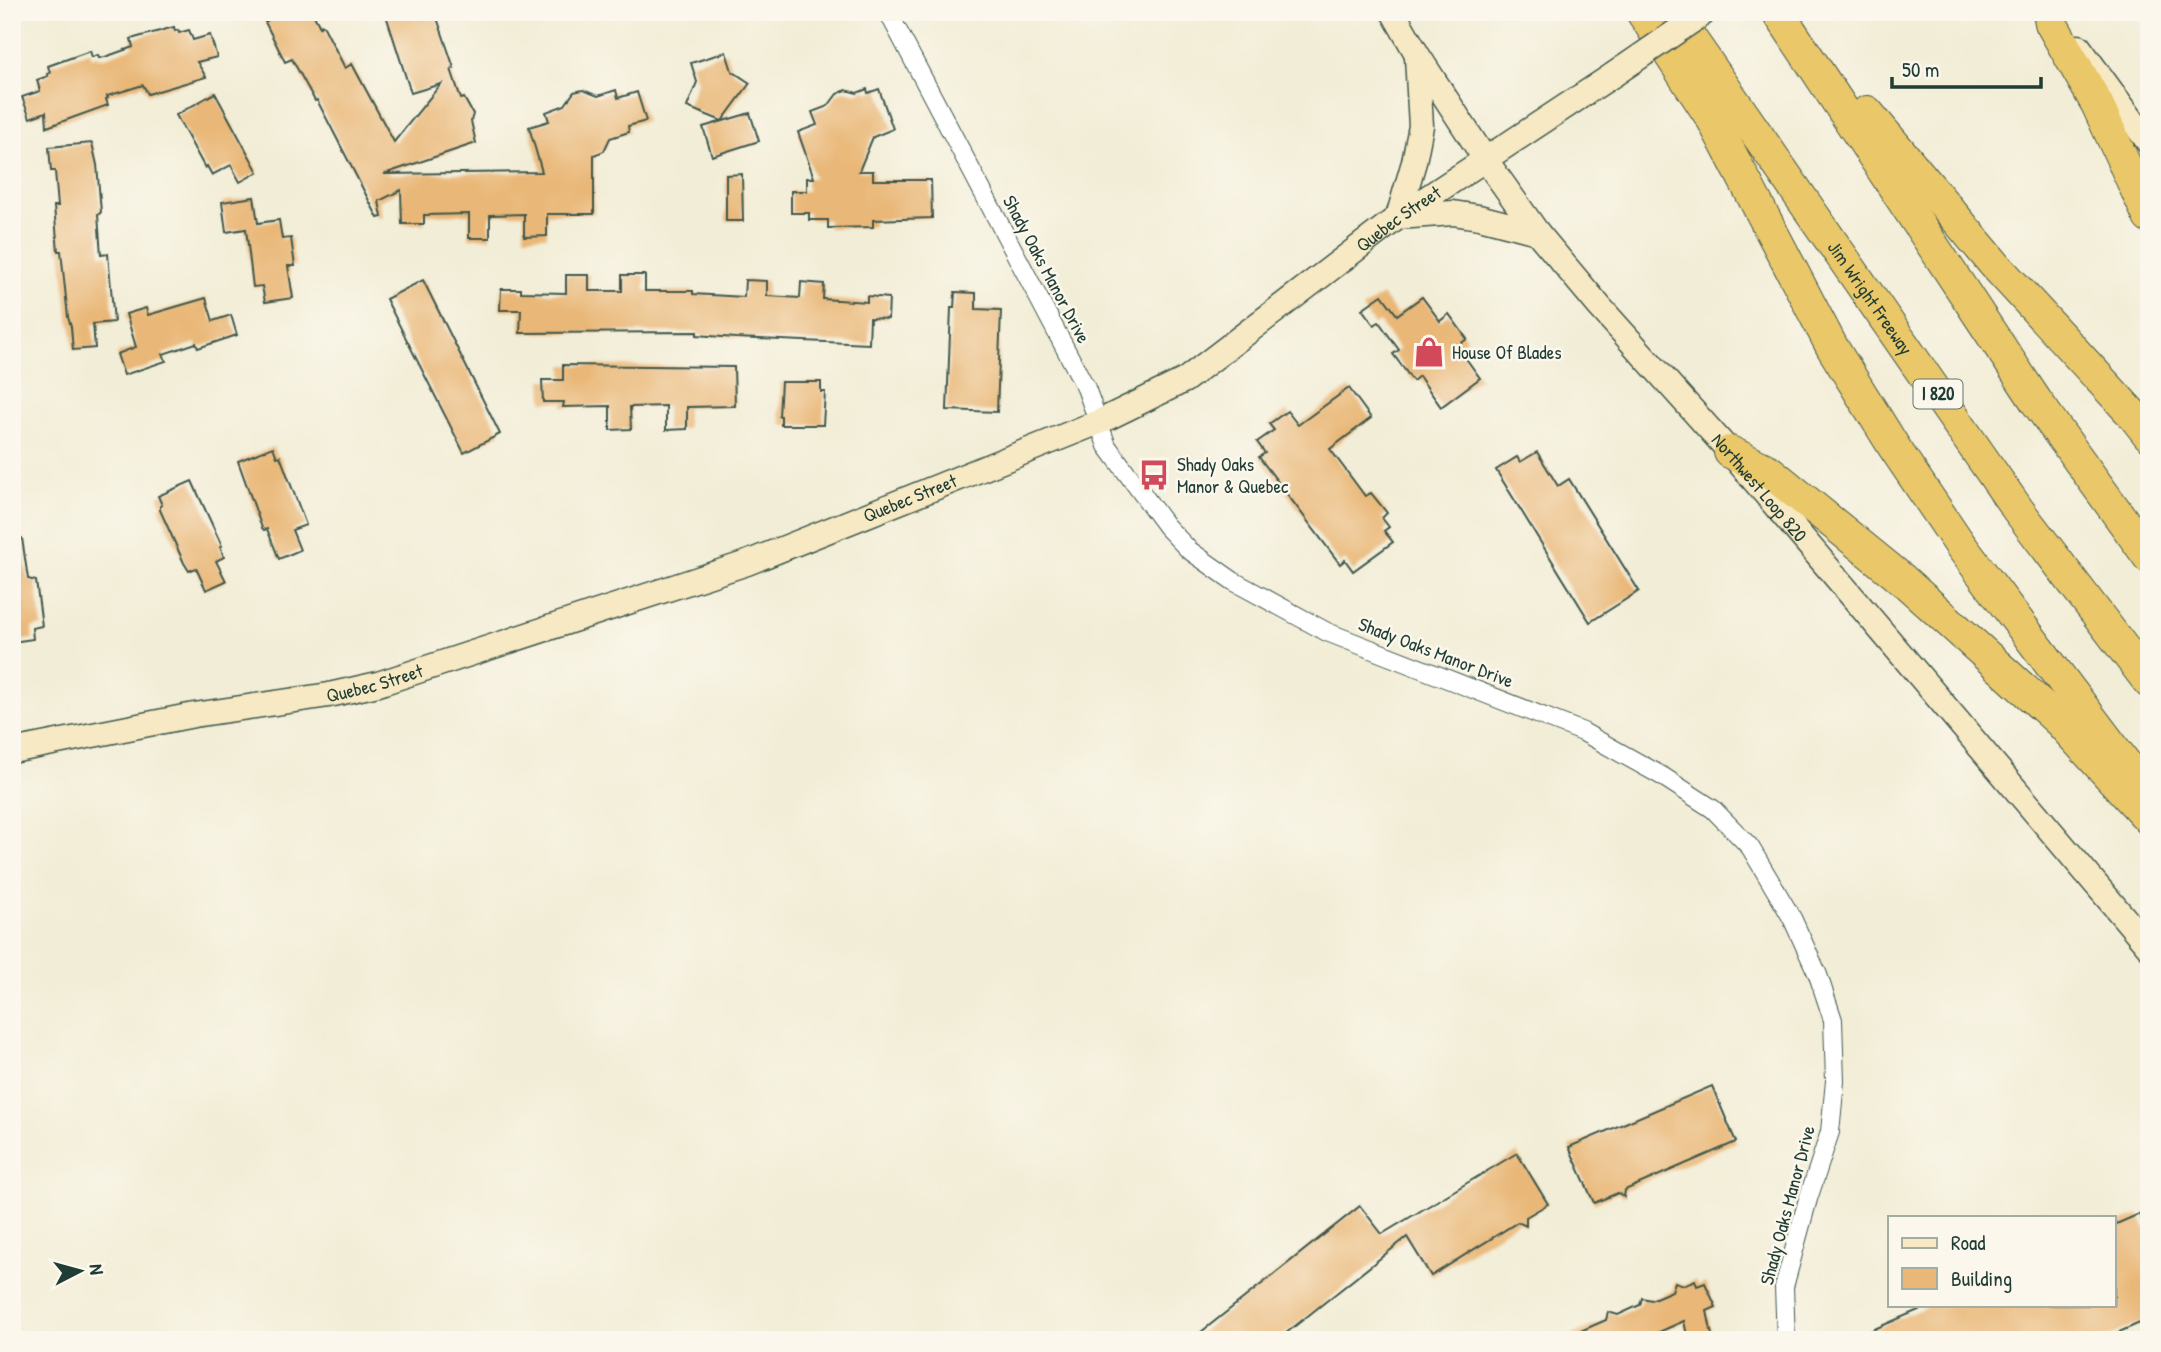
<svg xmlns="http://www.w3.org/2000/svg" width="2161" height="1352" font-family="'Patrick Hand',sans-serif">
  <rect width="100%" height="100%" fill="#fbf7ec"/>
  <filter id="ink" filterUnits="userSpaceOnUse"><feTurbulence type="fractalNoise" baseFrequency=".0143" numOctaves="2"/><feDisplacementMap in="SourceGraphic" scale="14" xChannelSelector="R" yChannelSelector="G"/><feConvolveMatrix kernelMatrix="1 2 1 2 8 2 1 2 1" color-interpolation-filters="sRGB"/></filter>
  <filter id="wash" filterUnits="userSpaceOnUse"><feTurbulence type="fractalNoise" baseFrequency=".00686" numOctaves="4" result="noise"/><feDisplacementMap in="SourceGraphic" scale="28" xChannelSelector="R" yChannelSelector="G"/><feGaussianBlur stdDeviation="1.57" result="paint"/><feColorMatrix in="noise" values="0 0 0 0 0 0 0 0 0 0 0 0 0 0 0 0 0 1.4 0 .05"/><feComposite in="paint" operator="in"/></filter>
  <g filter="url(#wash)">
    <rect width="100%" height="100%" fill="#f2edd6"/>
    <g id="blocks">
      <g fill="#e9b777">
        <path d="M 266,12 L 312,12 L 320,27 L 322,25 L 324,27 L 345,68 L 352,64 L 394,142 L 441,84 L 411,93 L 385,12 L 435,12 L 454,68 L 451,69 L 461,99 L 464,98 L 473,114 L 471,121 L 476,143 L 384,174 L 542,172 L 529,127 L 549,121 L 546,112 L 565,105 L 574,92 L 583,90 L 598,96 L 616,90 L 618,98 L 637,92 L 646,121 L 628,126 L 629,132 L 610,138 L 604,151 L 594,155 L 594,214 L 547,214 L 547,236 L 524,237 L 524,214 L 490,215 L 490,238 L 469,238 L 469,214 L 424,215 L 424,224 L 402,224 L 401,190 L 379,201 L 382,217 L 378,218 L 317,100 L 315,101 L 292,59 L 285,62 L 265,22 L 270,19 Z"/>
        <path d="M 174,27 L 175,31 L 178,30 L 179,33 L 189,30 L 193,40 L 210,35 L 217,57 L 197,62 L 206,77 L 148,94 L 143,85 L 107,96 L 108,98 L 106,99 L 108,105 L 47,127 L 46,112 L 30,118 L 22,97 L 40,91 L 37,80 L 48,76 L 47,74 L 50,73 L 48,66 L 90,51 L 92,57 L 98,55 L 99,58 L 105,57 L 133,47 L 131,39 Z"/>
        <path d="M 726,52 L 732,71 L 750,83 L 722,121 L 687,107 L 697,82 L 691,63 Z"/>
        <path d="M 867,89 L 868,93 L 879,89 L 893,129 L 873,137 L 859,171 L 873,171 L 873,180 L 931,180 L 932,218 L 873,220 L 873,227 L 828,228 L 828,220 L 809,220 L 809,213 L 791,213 L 791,191 L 807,191 L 807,178 L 814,178 L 798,132 L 817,125 L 812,112 L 828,106 L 837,94 L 846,90 L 857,93 Z"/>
        <path d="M 215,93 L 258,172 L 240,182 L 231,165 L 212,175 L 207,166 L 205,168 L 176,115 Z"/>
        <path d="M 750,113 L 759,141 L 712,156 L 703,127 Z"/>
        <path d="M 92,143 L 97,165 L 101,212 L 98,215 L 101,255 L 108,254 L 114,322 L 93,324 L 95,348 L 73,350 L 71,327 L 68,317 L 61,251 L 58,251 L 54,206 L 58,206 L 55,171 L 51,171 L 49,147 Z"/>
        <path d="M 742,174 L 743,221 L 726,221 L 726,175 Z"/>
        <path d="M 254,197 L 258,223 L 279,220 L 282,239 L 291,238 L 295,266 L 288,266 L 293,298 L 265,302 L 262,286 L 253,287 L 246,229 L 226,232 L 222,202 Z"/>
        <path d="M 566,275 L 589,275 L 589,291 L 622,291 L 622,275 L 645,275 L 645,291 L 693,291 L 693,294 L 744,297 L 745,280 L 767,281 L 767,296 L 800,298 L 801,282 L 824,284 L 823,299 L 867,302 L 867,296 L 889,298 L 888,319 L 870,318 L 869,344 L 736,338 L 697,335 L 697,332 L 520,333 L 521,310 L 500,310 L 501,289 L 521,289 L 521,292 L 566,293 Z"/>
        <path d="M 423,280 L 500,434 L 464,453 L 386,299 Z"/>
        <path d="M 955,292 L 976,293 L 976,309 L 1001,310 L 997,412 L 947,410 L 951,308 L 954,308 Z"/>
        <path d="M 1382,295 L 1397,315 L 1422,297 L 1440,321 L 1449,314 L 1467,339 L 1457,346 L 1480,378 L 1441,407 L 1419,376 L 1413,381 L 1393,354 L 1399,350 L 1379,322 L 1374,325 L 1362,309 Z"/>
        <path d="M 206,298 L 213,321 L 231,315 L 237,335 L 198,348 L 196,343 L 163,354 L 166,361 L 124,375 L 117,354 L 136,347 L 126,314 L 146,308 L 148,315 Z"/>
        <path d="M 563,365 L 734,367 L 735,406 L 687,407 L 687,429 L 666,430 L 666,406 L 630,407 L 631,429 L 610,430 L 610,406 L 563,407 L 564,402 L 543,402 L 542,380 L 563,380 Z"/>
        <path d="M 781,382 L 821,382 L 821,392 L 825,392 L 823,425 L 781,425 L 781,416 L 779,416 Z"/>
        <path d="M 1349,388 L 1371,418 L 1330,449 L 1365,496 L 1371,493 L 1387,513 L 1382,518 L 1389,527 L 1384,531 L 1393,542 L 1353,571 L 1345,560 L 1340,564 L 1259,457 L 1265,453 L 1257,442 L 1274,430 L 1269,424 L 1287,411 L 1298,425 Z"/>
        <path d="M 273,447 L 277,457 L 280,456 L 306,525 L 292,530 L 300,550 L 279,559 L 267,529 L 264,530 L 262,528 L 238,461 Z"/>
        <path d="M 1537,452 L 1558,486 L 1569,479 L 1639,591 L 1590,622 L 1496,470 L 1517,457 L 1520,462 Z"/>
        <path d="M 192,481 L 222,546 L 220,547 L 224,557 L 216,561 L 226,581 L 206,590 L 196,568 L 189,571 L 184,563 L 160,510 L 160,506 L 162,505 L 158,496 Z"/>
        <path d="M 12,538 L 22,538 L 28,579 L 36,581 L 42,626 L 32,628 L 33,639 L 12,642 Z"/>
        <path d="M 1712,1086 L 1736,1142 L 1625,1190 L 1624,1197 L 1618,1193 L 1594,1203 L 1569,1147 Z"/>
        <path d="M 1517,1153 L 1548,1204 L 1526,1217 L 1526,1226 L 1518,1222 L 1431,1276 L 1407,1237 L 1285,1334 L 1287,1340 L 1191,1340 L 1360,1206 L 1382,1234 Z"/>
        <path d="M 2139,1214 L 2149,1236 L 2149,1319 L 2101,1340 L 1849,1340 L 1930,1305 L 2114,1305 L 2114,1225 Z"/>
        <path d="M 1695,1280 L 1697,1286 L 1705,1283 L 1716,1307 L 1707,1311 L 1713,1340 L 1688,1340 L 1684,1321 L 1641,1340 L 1560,1340 L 1606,1320 L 1608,1312 L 1618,1315 L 1640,1305 L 1642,1298 L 1651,1300 L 1672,1291 L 1675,1282 L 1684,1285 Z"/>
      </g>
    </g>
  </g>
  <g filter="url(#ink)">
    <use href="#blocks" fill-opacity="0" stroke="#3f574c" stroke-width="2"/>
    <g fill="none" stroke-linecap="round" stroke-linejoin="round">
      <g stroke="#3f574c" stroke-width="20">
        <path id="street" d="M 888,12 L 1086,388 L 1107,446 L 1166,526 L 1189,550 L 1233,581 L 1327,632 L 1583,732 L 1662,776 L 1713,809 L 1750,847 L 1792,918 L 1818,975 L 1833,1020 L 1835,1081 L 1830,1132 L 1808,1199 L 1784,1287 L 1786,1340"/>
      </g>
      <g stroke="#3f574c" stroke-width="27">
        <g id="secondary">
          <path id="s1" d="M 1393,12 L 1417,54 L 1485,159 L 1537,232 L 1599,306 L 1730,452 L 2149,947"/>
          <path d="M 2079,47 L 2149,143"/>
          <path d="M 1417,57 L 1421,126 L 1414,162 L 1398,217 L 1453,213 L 1479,217 L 1537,232"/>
          <path id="s2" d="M 12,751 L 194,715 L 329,695 L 378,684 L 747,563 L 1099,422 L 1185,380 L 1398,217 L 1613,75"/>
        </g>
      </g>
      <g stroke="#3f574c" stroke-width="34">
        <g id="highway">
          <path d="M 1642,12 L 1713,120 L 1832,347 L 1894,447 L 1961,546 L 2149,795"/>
          <path id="s3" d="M 1672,12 L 2018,510 L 2149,682"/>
          <path d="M 1778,12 L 2036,401 L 2149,557"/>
          <path d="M 2049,12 L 2051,23 L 2097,104 L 2149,217"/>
          <path d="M 1867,112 L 1995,265 L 2134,416 L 2149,435"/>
          <path d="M 1730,452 L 1769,471 L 1903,580 L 2060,722 L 2149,819"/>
        </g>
      </g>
      <use href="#street" stroke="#fff" stroke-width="18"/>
      <use href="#secondary" stroke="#f7e9c3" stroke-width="24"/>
      <use href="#highway" stroke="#eac769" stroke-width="32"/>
      <g stroke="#3f574c" stroke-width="27" stroke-linecap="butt">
        <path id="secondary-bridge" d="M 1613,75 L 1705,12"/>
      </g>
      <use href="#secondary-bridge" stroke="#f7e9c3" stroke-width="24"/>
    </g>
  </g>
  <defs>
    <g id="shop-bare" transform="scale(2.415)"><path d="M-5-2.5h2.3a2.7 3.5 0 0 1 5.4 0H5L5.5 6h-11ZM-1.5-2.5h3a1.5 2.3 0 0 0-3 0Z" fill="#d1495b" stroke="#fbf7ec" stroke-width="2.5" paint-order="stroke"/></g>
    <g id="bus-bare" transform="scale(2.415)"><path d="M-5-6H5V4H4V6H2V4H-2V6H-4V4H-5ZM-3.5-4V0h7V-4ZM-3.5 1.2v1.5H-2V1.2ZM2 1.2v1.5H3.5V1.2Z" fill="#d1495b" stroke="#fbf7ec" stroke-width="2.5" paint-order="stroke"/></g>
  </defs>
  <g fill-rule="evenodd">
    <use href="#shop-bare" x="1429" y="352"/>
    <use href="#bus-bare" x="1154" y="475"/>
  </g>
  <g text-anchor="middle" stroke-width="5" stroke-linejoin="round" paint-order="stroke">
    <rect fill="#fbf7ec" stroke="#61756b" stroke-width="2" x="1913.5" y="379.5" width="49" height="29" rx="5"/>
    <g font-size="18" font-weight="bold" fill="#1f3d34">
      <text x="1938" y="400">I 820</text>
    </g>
    <g font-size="19" fill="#1f3d34" stroke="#fbf7ec">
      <text dy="7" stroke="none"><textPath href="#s2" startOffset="1503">Quebec Street</textPath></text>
      <text transform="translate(1047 269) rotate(62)" y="7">Shady Oaks Manor Drive</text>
      <text dy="7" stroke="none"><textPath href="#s3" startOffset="348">Jim Wright Freeway</textPath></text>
      <text dy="7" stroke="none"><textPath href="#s1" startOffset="602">Northwest Loop 820</textPath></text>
      <text dy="7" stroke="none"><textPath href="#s2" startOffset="936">Quebec Street</textPath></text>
      <text transform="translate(1436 652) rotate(21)" y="7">Shady Oaks Manor Drive</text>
      <text dy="7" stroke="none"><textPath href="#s2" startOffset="369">Quebec Street</textPath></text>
      <text transform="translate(1787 1205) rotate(-75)" y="7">Shady Oaks Manor Drive</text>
    </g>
    <g font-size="19" fill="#1f3d34" stroke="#fbf7ec" text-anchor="start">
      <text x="1452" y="359">House Of Blades</text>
      <text x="1177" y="471">Shady Oaks<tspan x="1177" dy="22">Manor &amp; Quebec</tspan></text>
    </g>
  </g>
  <rect width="2161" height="1352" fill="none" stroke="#fbf7ec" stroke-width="42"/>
  <rect x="1888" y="1216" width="228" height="91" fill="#fbf7ec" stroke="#a3ada2" stroke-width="2"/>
  <rect x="1902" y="1238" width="35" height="10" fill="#f7e9c3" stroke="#a3ada2" stroke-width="2"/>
  <text x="1951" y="1250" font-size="21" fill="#1f3d34">Road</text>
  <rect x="1902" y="1268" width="35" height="21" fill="#e9b777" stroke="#a3ada2" stroke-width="2"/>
  <text x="1951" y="1286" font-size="21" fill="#1f3d34">Building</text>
  <g transform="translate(80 1271) rotate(84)" stroke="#fbf7ec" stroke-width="5" paint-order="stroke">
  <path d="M0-5L12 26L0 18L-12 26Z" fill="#1f3d34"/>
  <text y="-10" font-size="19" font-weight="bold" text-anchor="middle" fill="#1f3d34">N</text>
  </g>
  <path d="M1892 77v10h149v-10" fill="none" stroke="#1f3d34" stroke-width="3.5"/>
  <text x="1902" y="77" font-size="21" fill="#1f3d34" stroke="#fbf7ec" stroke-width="5" paint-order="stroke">50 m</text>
</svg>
